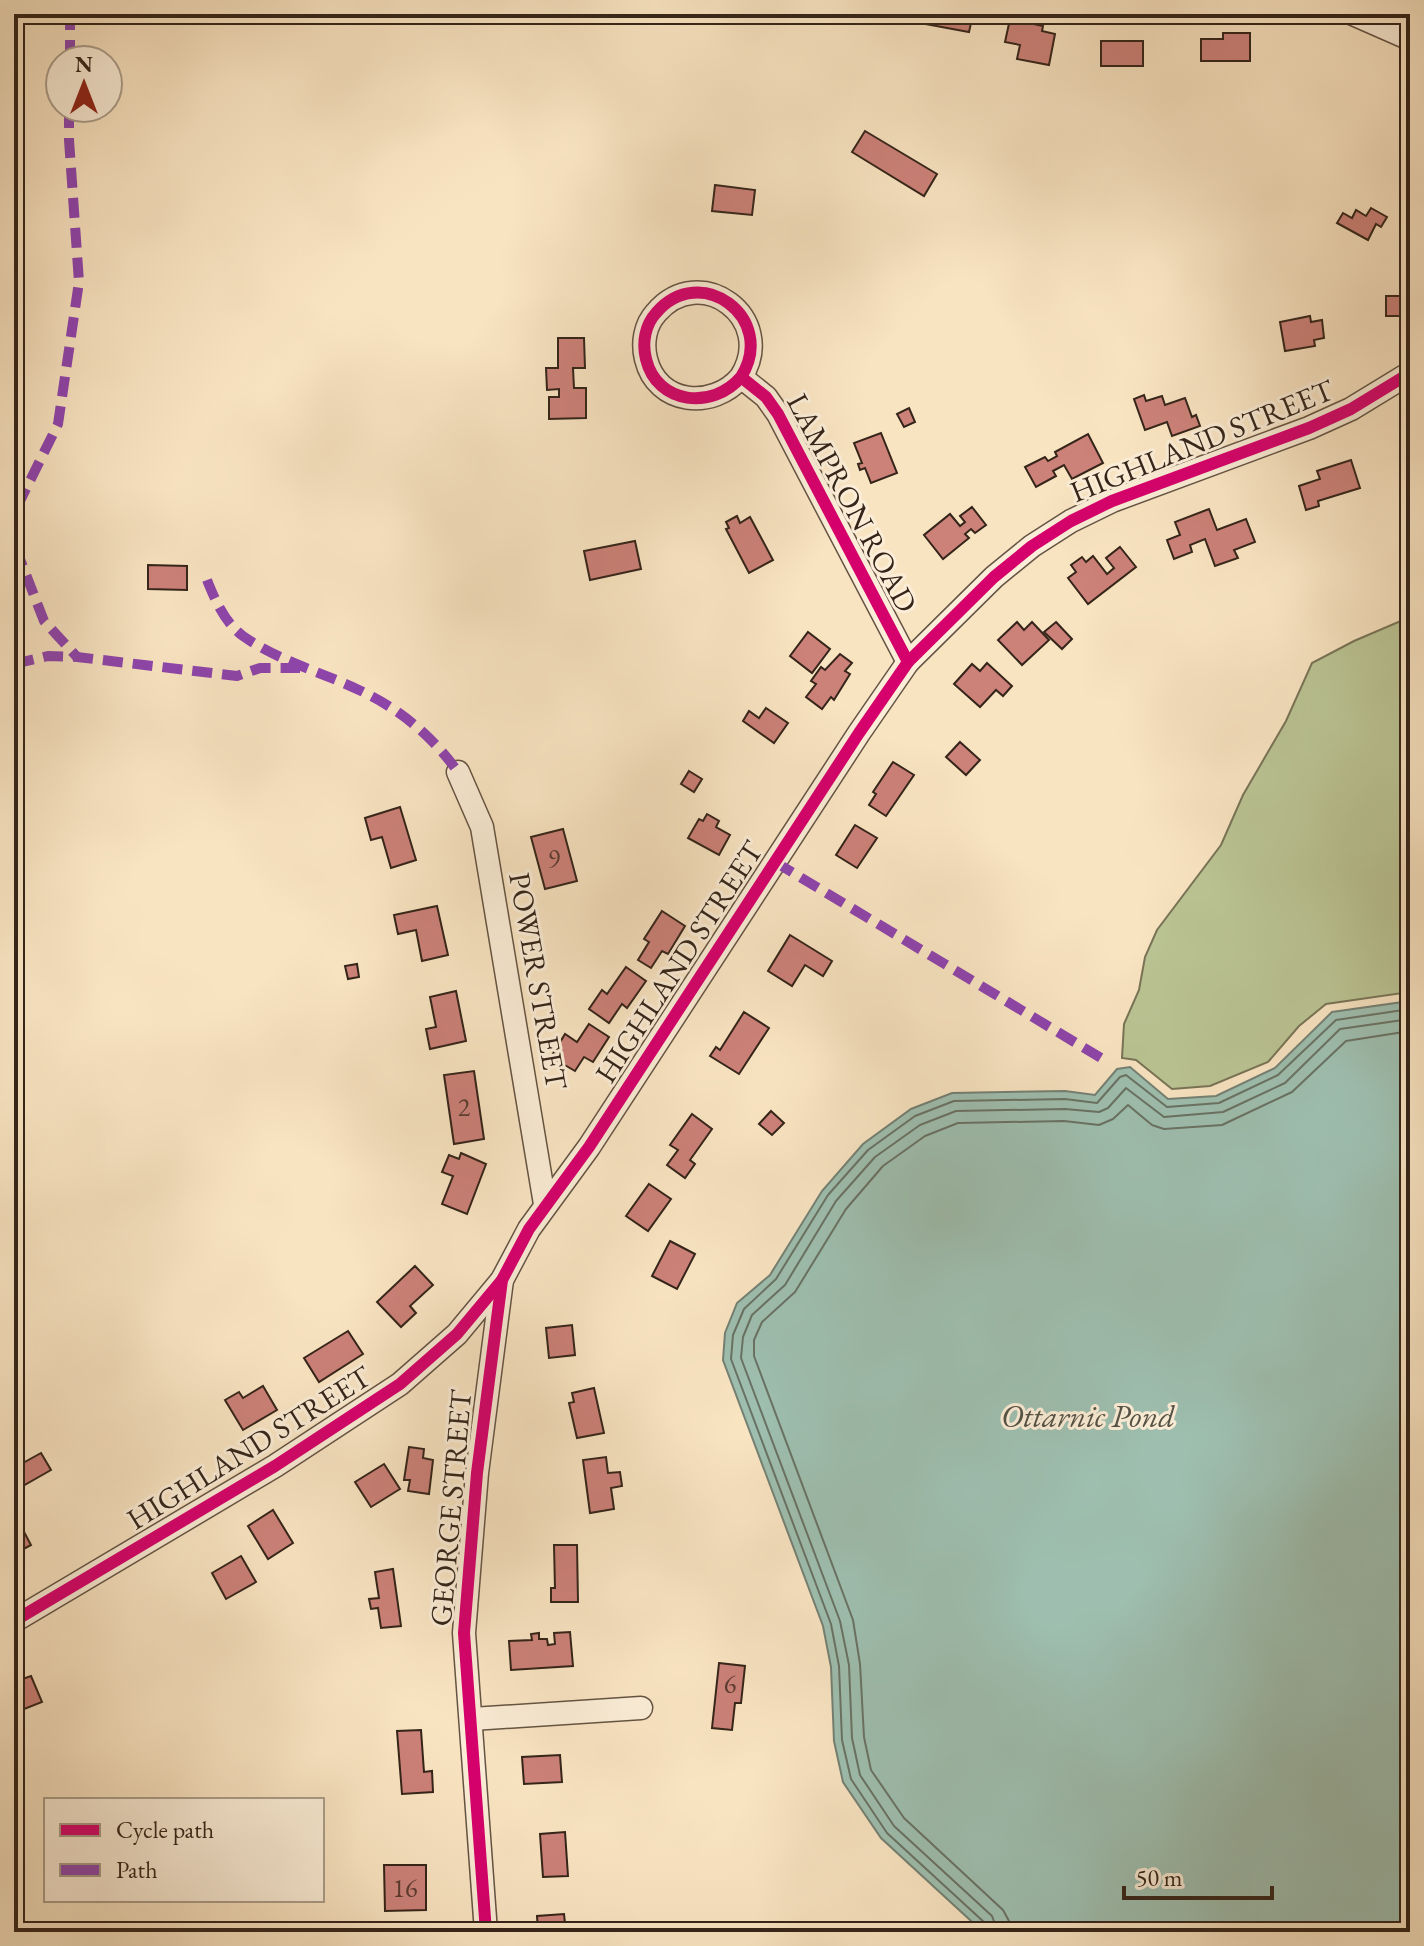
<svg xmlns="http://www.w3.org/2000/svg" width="1424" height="1946" font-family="'EB Garamond',serif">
  <rect width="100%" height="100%" fill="#f9e4c2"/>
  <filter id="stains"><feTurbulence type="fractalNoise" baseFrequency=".0025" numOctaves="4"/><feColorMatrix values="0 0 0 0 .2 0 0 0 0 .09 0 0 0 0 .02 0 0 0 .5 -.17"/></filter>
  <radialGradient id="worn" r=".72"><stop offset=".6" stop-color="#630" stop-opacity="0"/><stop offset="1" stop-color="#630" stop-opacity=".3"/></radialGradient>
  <path fill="#bbc595" stroke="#787457" stroke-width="2" d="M 1410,617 L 1410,992 L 1326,1004 L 1299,1026 L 1268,1062 L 1210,1086 L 1172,1089 L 1136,1060 L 1122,1058 L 1124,1024 L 1139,990 L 1145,957 L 1157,930 L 1221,845 L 1243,795 L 1286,721 L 1312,663 L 1354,641 Z"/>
  <path fill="#9ebfb0" stroke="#748174" stroke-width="2" d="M 1410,1001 L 1410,1932 L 983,1932 L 881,1838 L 843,1782 L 834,1741 L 831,1667 L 823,1626 L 723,1360 L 725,1333 L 737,1303 L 770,1275 L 822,1191 L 863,1144 L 911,1109 L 952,1093 L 1065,1091 L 1095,1095 L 1117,1069 L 1130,1067 L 1168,1099 L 1216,1096 L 1275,1068 L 1332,1012 Z"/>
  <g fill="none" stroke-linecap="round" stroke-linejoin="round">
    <g stroke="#697264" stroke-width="2">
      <path d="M 988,1932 L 985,1923 L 887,1833 L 851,1779 L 842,1740 L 839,1666 L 831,1624 L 731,1359 L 733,1335 L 744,1309 L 776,1279 L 828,1195 L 868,1150 L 915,1116 L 954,1101 L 1065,1099 L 1097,1103 L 1120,1077 L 1126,1075 L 1167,1107 L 1219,1103 L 1278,1075 L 1336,1020 L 1410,1009"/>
      <path d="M 998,1932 L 992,1916 L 894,1826 L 860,1775 L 852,1738 L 849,1665 L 840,1621 L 741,1358 L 743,1337 L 752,1315 L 785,1285 L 836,1201 L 875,1157 L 920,1125 L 956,1111 L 1065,1109 L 1099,1112 L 1108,1108 L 1126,1088 L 1164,1117 L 1223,1112 L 1285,1083 L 1340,1029 L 1410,1019"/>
      <path d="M 1010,1932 L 1009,1921 L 1003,1910 L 904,1818 L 871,1770 L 864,1737 L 860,1664 L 853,1620 L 754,1356 L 754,1340 L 762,1322 L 795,1292 L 846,1209 L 883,1166 L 925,1136 L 958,1123 L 1064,1121 L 1099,1125 L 1113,1119 L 1128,1105 L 1152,1125 L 1164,1129 L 1222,1125 L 1292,1092 L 1346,1041 L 1410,1031"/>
    </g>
  </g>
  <g fill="#cc8179" stroke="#342419" stroke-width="2">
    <path d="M 910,14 L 973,14 L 969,32 L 909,21 Z"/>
    <path d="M 1010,19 L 1043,26 L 1042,31 L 1055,34 L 1049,65 L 1017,59 L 1020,45 L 1005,42 Z"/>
    <path d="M 1223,33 L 1250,33 L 1250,61 L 1201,61 L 1201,39 L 1223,39 Z"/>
    <rect x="1101" y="41" width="42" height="25"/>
    <path d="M 865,131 L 937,174 L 924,196 L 852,152 Z"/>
    <path d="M 715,185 L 755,190 L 752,215 L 712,211 Z"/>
    <path d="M 1371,208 L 1387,217 L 1381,227 L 1376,224 L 1368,240 L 1337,223 L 1343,213 L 1352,218 L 1356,210 L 1366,216 Z"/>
    <path d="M 1386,296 L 1405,296 L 1404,316 L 1386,316 Z"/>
    <path d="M 1310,316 L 1311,322 L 1322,320 L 1324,338 L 1314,340 L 1315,346 L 1285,351 L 1280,322 Z"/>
    <path d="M 558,338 L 584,338 L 585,368 L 573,368 L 574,388 L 586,388 L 586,418 L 549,419 L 549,397 L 559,397 L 559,389 L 547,390 L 546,368 L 558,368 Z"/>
    <path d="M 1144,395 L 1146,401 L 1162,396 L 1165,405 L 1185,398 L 1192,417 L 1196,415 L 1200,426 L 1172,436 L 1167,422 L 1145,430 L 1134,399 Z"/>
    <path d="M 909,408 L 915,422 L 904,427 L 897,414 Z"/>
    <path d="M 881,433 L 897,473 L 871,483 L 865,468 L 860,470 L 858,464 L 862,463 L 854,443 Z"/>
    <path d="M 1088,434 L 1103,463 L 1072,479 L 1064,465 L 1053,471 L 1056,476 L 1036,487 L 1025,467 L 1045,457 L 1048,461 L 1057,456 L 1055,452 Z"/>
    <path d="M 1351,460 L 1360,488 L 1318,501 L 1319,506 L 1306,510 L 1299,486 L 1320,479 L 1317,471 Z"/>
    <path d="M 972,507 L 986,525 L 975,533 L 971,529 L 965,534 L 969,538 L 943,559 L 924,535 L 950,514 L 960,526 L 965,522 L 960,516 Z"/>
    <path d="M 1209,509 L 1217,530 L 1246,519 L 1255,542 L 1234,550 L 1238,558 L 1215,566 L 1205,539 L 1190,545 L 1192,552 L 1174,559 L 1167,540 L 1180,535 L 1175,522 Z"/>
    <path d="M 737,516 L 740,523 L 750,517 L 773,560 L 749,573 L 726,529 L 729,528 L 726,522 Z"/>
    <path d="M 635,541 L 641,569 L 590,580 L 584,551 Z"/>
    <path d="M 1120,547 L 1136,567 L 1088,604 L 1068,578 L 1076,572 L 1071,565 L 1082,557 L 1086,562 L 1093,556 L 1107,574 L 1114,568 L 1106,558 Z"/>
    <path d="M 148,565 L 187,566 L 187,590 L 148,589 Z"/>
    <path d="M 1017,622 L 1024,630 L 1032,622 L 1049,640 L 1022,665 L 998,640 Z"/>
    <path d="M 1056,622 L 1072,639 L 1062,649 L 1044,632 Z"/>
    <path d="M 808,632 L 830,649 L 812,673 L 790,656 Z"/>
    <path d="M 840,654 L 852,663 L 845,671 L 850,674 L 834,700 L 831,697 L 822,709 L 806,697 L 816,684 L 811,681 L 821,667 L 825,670 Z"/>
    <path d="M 987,663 L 1012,686 L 1003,696 L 996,690 L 980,707 L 954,684 L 972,664 L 980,671 Z"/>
    <path d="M 766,708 L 788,723 L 774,743 L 743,721 L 749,711 L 759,718 Z"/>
    <path d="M 960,742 L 980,760 L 966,775 L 946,757 Z"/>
    <path d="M 893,762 L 914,775 L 886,816 L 869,805 L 876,794 L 873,792 Z"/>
    <path d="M 689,771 L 702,779 L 694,792 L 681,784 Z"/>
    <path d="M 400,807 L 416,860 L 391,868 L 382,837 L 371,840 L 365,818 Z"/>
    <path d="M 707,814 L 719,821 L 716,827 L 730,835 L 719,855 L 688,838 L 699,819 L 703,821 Z"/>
    <path d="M 855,825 L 877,838 L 857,868 L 836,855 Z"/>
    <path d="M 563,829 L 577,881 L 545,889 L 531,837 Z"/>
    <path d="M 437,906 L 448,955 L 422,961 L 416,930 L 398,934 L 394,915 Z"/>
    <path d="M 662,911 L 685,926 L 668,954 L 662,951 L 651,968 L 638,960 L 649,942 L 644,939 Z"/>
    <path d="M 790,935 L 832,961 L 823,976 L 805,965 L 792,986 L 768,971 Z"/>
    <path d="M 357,964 L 359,977 L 348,979 L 345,966 Z"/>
    <path d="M 626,967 L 646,981 L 627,1008 L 622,1004 L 609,1023 L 589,1009 L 602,990 L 607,994 Z"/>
    <path d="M 456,991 L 466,1041 L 430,1049 L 426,1029 L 436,1027 L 430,997 Z"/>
    <path d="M 744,1012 L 769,1028 L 739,1074 L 710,1056 L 716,1047 L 720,1050 Z"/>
    <path d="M 589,1024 L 609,1037 L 593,1062 L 584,1057 L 575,1071 L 551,1057 L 565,1034 L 577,1042 Z"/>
    <path d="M 474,1071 L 484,1139 L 454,1144 L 444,1075 Z"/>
    <path d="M 771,1111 L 784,1123 L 772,1135 L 759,1124 Z"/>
    <path d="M 692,1114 L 712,1129 L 690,1160 L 695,1164 L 685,1178 L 667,1165 L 678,1150 L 670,1145 Z"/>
    <path d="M 461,1153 L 486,1164 L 467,1214 L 442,1204 L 453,1176 L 442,1172 L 449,1155 L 459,1159 Z"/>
    <path d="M 649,1184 L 671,1199 L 648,1231 L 626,1216 Z"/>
    <path d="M 670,1241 L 695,1254 L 677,1289 L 652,1276 Z"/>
    <path d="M 415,1266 L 433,1285 L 410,1306 L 416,1313 L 401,1327 L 377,1302 Z"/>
    <path d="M 572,1325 L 575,1355 L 549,1358 L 546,1328 Z"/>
    <path d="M 348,1331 L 363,1354 L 319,1382 L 304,1358 Z"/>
    <path d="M 263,1386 L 277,1410 L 243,1430 L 225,1400 L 239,1392 L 243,1398 Z"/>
    <path d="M 594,1388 L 604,1433 L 577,1438 L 569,1403 L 574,1402 L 572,1393 Z"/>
    <path d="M 409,1447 L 424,1449 L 423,1458 L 433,1460 L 429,1494 L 408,1491 L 410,1480 L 404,1480 Z"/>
    <path d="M 41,1453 L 51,1470 L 14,1491 L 14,1468 Z"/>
    <path d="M 606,1457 L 608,1473 L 620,1472 L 622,1486 L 611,1488 L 614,1509 L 590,1513 L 583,1460 Z"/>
    <path d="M 384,1464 L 400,1489 L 371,1507 L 355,1482 Z"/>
    <path d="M 273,1510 L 293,1543 L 268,1559 L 248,1526 Z"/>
    <path d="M 14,1513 L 31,1545 L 14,1554 Z"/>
    <path d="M 554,1545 L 577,1545 L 578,1602 L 551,1602 L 551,1588 L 555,1588 Z"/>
    <path d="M 241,1556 L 256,1582 L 226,1599 L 212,1573 Z"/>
    <path d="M 393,1569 L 401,1626 L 381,1628 L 378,1608 L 371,1609 L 369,1599 L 379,1598 L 375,1572 Z"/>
    <path d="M 570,1632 L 573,1666 L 511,1670 L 509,1641 L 532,1640 L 531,1634 L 539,1633 L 539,1639 L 547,1639 L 548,1645 L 555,1644 L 554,1633 Z"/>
    <path d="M 719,1663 L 745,1666 L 741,1703 L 735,1703 L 732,1730 L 712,1728 Z"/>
    <path d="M 31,1676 L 42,1702 L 14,1713 L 14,1682 Z"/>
    <path d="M 421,1730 L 424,1772 L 432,1771 L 433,1792 L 402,1794 L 397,1731 Z"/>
    <path d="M 560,1755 L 562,1782 L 524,1784 L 522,1757 Z"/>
    <path d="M 565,1832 L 568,1876 L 543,1877 L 540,1834 Z"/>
    <path d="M 384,1865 L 426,1865 L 426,1910 L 385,1911 Z"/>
    <path d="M 564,1914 L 566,1932 L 538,1932 L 537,1916 Z"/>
  </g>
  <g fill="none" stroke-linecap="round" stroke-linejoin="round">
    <g stroke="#655443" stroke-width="25">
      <g id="minor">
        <path d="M 1353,14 L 1410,39"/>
        <path d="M 741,377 C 713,410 657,405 646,359 C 642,343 645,325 656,313 C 700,261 778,318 741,377 L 766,397 L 778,414 L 908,662"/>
        <path d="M 458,772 L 482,827 L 545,1204"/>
        <path d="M 14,1621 L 275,1466 L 400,1384 L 457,1334 L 502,1280 L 529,1229 L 589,1147 L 859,733 L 908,662 L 994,577 L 1032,546 L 1071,521 L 1112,501 L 1309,428 L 1351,409 L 1410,373"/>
        <path d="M 472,1719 L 641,1708"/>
        <path d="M 486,1932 L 464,1633 L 477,1473 L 502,1280"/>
      </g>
    </g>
    <use href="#minor" stroke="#fbedd7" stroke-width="22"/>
    <g stroke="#8e44ad" stroke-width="10" stroke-dasharray="20 10" stroke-linecap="butt">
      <path d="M 70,60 L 70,14"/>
      <path d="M 69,108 L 69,140 L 79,282 L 58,424 L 20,501 L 18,554 L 44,621 L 77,657"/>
      <path d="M 207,580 C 215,600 225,623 243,636 C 281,663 330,674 371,696 C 406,714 435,740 458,772"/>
      <path d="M 14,664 L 48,656 L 77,657 L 237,676 L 260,668 L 300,668"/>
      <path d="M 775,862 L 1106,1061"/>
    </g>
    <g stroke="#fbedd7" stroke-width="17">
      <g id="cycleway">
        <path d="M 741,377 C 713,410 657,405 646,359 C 642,343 645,325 656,313 C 700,261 778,318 741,377 L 766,397 L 778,414 L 908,662"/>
        <path d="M 14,1621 L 275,1466 L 400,1384 L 457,1334 L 502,1280 L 529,1229 L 589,1147 L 859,733 L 908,662 L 994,577 L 1032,546 L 1071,521 L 1112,501 L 1309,428 L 1351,409 L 1410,373"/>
        <path d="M 486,1932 L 464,1633 L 477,1473 L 502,1280"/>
      </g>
    </g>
    <use href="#cycleway" stroke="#d6006c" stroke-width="12"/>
  </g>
  <g text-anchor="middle" stroke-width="6" stroke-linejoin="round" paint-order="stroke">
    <g font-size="26" fill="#5a3b31">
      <text x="554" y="868">9</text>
      <text x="464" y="1116">2</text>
      <text x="730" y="1693">6</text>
      <text x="405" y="1897">16</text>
    </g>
    <g font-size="30" fill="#342419" stroke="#fbedd7">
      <text transform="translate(1202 441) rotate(-22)" y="10">HIGHLAND STREET</text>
      <text transform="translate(852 503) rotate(62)" y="10">LAMPRON ROAD</text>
      <text transform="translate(679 962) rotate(-57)" y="10">HIGHLAND STREET</text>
      <text transform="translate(538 981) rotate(80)" y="10">POWER STREET</text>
      <text transform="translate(249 1448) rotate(-32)" y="10">HIGHLAND STREET</text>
      <text transform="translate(451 1508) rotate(-85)" y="10">GEORGE STREET</text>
    </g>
    <g font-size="32" font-style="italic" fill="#545246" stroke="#fbedd7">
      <text x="1088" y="1427">Ottarnic Pond</text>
    </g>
  </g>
  <rect width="1424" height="1946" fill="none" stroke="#f9e4c2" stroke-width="48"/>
  <rect x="16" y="16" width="1392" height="1914" fill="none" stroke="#342419" stroke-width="4"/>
  <rect x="24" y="24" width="1376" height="1898" fill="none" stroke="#342419" stroke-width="2"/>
  <rect x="44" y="1798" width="280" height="104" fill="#fbedd7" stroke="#ab9d8b" stroke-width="2"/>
  <rect x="60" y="1824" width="40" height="12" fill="#d6006c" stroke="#ab9d8b" stroke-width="2"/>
  <text x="116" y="1838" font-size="24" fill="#342419">Cycle path</text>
  <rect x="60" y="1864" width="40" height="12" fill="#8e44ad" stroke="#ab9d8b" stroke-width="2"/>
  <text x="116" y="1878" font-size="24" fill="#342419">Path</text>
  <g transform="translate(84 84)"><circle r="38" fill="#fbedd7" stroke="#ab9d8b" stroke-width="2"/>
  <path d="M0-6L14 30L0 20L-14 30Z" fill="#8f2418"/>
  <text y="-12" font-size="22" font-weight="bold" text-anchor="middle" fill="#342419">N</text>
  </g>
  <path d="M1124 1886v12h148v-12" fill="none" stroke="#342419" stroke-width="4"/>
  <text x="1136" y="1886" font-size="24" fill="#342419" stroke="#fbedd7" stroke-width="6" paint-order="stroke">50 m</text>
  <rect width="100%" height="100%" filter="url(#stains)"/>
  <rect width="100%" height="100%" fill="url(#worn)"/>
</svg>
